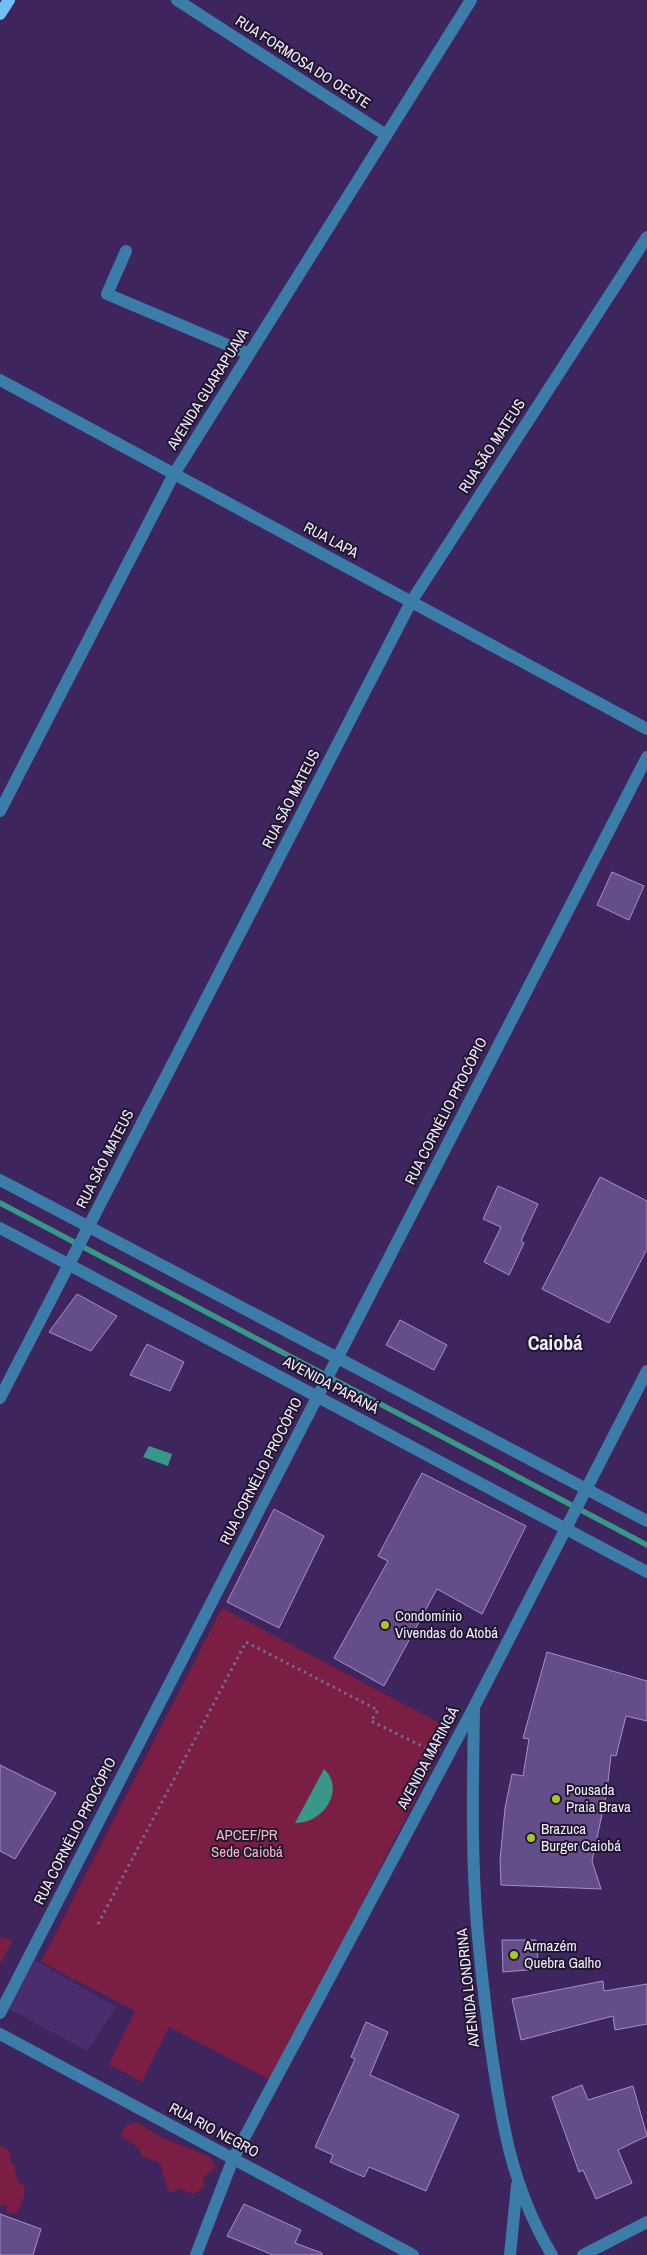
<svg xmlns="http://www.w3.org/2000/svg" width="647" height="2255" font-family="'Archivo Narrow',sans-serif">
  <rect width="100%" height="100%" fill="#3e255e"/>
  <path fill="#492d6d" d="M 33,1959 L 116,2007 L 87,2051 L 7,2008 Z"/>
  <g fill="#7b1e43">
    <path d="M 222,1608 L 451,1729 L 272,2081 L 169,2027 L 142,2082 L 109,2064 L 135,2011 L 41,1962 Z"/>
    <path d="M 0,1937 L 13,1940 L 0,1964 Z"/>
    <path d="M 133,2123 L 138,2123 L 161,2137 L 210,2157 L 216,2167 L 203,2178 L 205,2187 L 193,2194 L 180,2189 L 169,2193 L 159,2162 L 141,2156 L 139,2148 L 121,2136 L 125,2126 Z"/>
    <path d="M 0,2146 L 6,2148 L 11,2154 L 10,2160 L 15,2166 L 17,2179 L 25,2187 L 23,2201 L 16,2214 L 7,2213 L 7,2206 L 0,2205 Z"/>
  </g>
  <g fill="#389788">
    <path d="M 149,1446 L 172,1454 L 168,1466 L 143,1457 Z"/>
    <path d="M 324,1769 C 346,1790 323,1824 295,1823 Z"/>
  </g>
  <g fill="none" stroke-linecap="round" stroke-linejoin="round">
    <path stroke="#389788" stroke-width="5.5" d="M 0,1203 L 647,1545"/>
  </g>
  <g fill="#654d8a" stroke="#a68dce">
    <path d="M 612,872 L 644,886 L 629,920 L 597,905 Z"/>
    <path d="M 600,1177 L 647,1201 L 647,1249 L 609,1323 L 542,1289 Z"/>
    <path d="M 498,1186 L 538,1204 L 521,1241 L 524,1243 L 509,1275 L 484,1262 L 501,1227 L 483,1219 Z"/>
    <path d="M 77,1294 L 117,1316 L 91,1351 L 49,1332 Z"/>
    <path d="M 400,1320 L 447,1345 L 434,1370 L 386,1345 Z"/>
    <path d="M 147,1344 L 184,1362 L 170,1391 L 130,1375 Z"/>
    <path d="M 422,1473 L 526,1526 L 482,1614 L 437,1589 L 384,1686 L 334,1658 L 388,1561 L 378,1556 Z"/>
    <path d="M 274,1509 L 324,1536 L 279,1628 L 227,1602 Z"/>
    <path d="M 547,1652 L 647,1681 L 647,1721 L 626,1716 L 616,1756 L 611,1755 L 607,1791 L 592,1861 L 601,1889 L 501,1885 L 500,1860 L 505,1808 L 512,1774 L 523,1776 L 529,1739 L 523,1738 Z"/>
    <path d="M 0,1765 L 56,1793 L 15,1859 L 0,1851 Z"/>
    <path d="M 502,1940 L 536,1940 L 539,1969 L 503,1972 Z"/>
    <path d="M 603,1981 L 604,1991 L 647,1984 L 647,2024 L 615,2030 L 613,2016 L 521,2040 L 512,1999 Z"/>
    <path d="M 366,2022 L 388,2032 L 370,2075 L 459,2115 L 426,2191 L 369,2167 L 364,2177 L 330,2162 L 333,2155 L 315,2147 L 355,2059 L 351,2057 Z"/>
    <path d="M 582,2085 L 588,2100 L 633,2086 L 647,2136 L 618,2150 L 632,2183 L 596,2199 L 583,2170 L 579,2172 L 552,2097 Z"/>
    <path d="M 244,2204 L 301,2230 L 295,2243 L 322,2253 L 322,2255 L 273,2255 L 227,2236 Z"/>
    <path d="M 0,2214 L 41,2229 L 33,2255 L 0,2255 Z"/>
  </g>
  <g fill="none" stroke-linecap="round" stroke-linejoin="round">
    <path stroke="#786591" stroke-width="3" stroke-dasharray="2.5 4" stroke-linecap="butt" d="M 98,1924 L 246,1642 L 378,1710 L 371,1721 L 434,1752"/>
    <g stroke="#3c7ca8" stroke-width="12">
      <path d="M 177,0 L 386,135"/>
      <path d="M 126,251 L 107,294 L 249,354"/>
      <path d="M 0,380 L 647,729"/>
      <path d="M 0,811 L 174,474 L 471,0"/>
      <path d="M 0,1180 L 647,1521"/>
      <path d="M 0,1228 L 647,1572"/>
      <path d="M 0,1398 L 411,602 L 647,237"/>
      <path d="M 474,1709 C 473,1781 471,1854 477,1925 C 480,1964 485,2003 490,2042 C 501,2119 511,2187 552,2255"/>
      <path d="M 0,2013 L 647,757"/>
      <path d="M 0,2034 L 413,2255"/>
      <path d="M 196,2255 L 233,2159 L 474,1707 L 647,1371"/>
      <path d="M 510,2255 L 517,2185"/>
      <path d="M 583,2255 L 647,2222"/>
    </g>
    <path stroke="#73bff5" stroke-width="12" d="M 0,14 L 9,0"/>
  </g>
  <g fill="#a6c820" stroke="#20162f" stroke-width="2">
    <circle cx="385" cy="1625" r="5"/>
    <circle cx="556" cy="1799" r="5"/>
    <circle cx="531" cy="1838" r="5"/>
    <circle cx="514" cy="1955" r="5"/>
  </g>
  <g text-anchor="middle" stroke-width="4" stroke-linejoin="round" paint-order="stroke">
    <g font-size="15" fill="#f2edfc" stroke="#20162f">
      <text transform="translate(303 62) rotate(33)" y="5">RUA FORMOSA DO OESTE</text>
      <text transform="translate(208 389) rotate(-58)" y="5">AVENIDA GUARAPUAVA</text>
      <text transform="translate(492 446) rotate(-57)" y="5">RUA SÃO MATEUS</text>
      <text transform="translate(331 540) rotate(28)" y="5">RUA LAPA</text>
      <text transform="translate(291 799) rotate(-63)" y="5">RUA SÃO MATEUS</text>
      <text transform="translate(446 1111) rotate(-63)" y="5">RUA CORNÉLIO PROCÓPIO</text>
      <text transform="translate(105 1159) rotate(-63)" y="5">RUA SÃO MATEUS</text>
      <text transform="translate(331 1385) rotate(28)" y="5">AVENIDA PARANÁ</text>
      <text transform="translate(261 1471) rotate(-63)" y="5">RUA CORNÉLIO PROCÓPIO</text>
      <text transform="translate(428 1758) rotate(-62)" y="5">AVENIDA MARINGÁ</text>
      <text transform="translate(75 1831) rotate(-63)" y="5">RUA CORNÉLIO PROCÓPIO</text>
      <text transform="translate(468 1988) rotate(-96)" y="5">AVENIDA LONDRINA</text>
      <text transform="translate(214 2130) rotate(28)" y="5">RUA RIO NEGRO</text>
    </g>
    <g font-size="15" fill="#f2edfc" stroke="#20162f" text-anchor="start">
      <text x="395" y="1621">Condomínio<tspan x="395" dy="17">Vivendas do Atobá</tspan></text>
      <text x="566" y="1795">Pousada<tspan x="566" dy="17">Praia Brava</tspan></text>
      <text x="541" y="1834">Brazuca<tspan x="541" dy="17">Burger Caiobá</tspan></text>
      <text x="524" y="1951">Armazém<tspan x="524" dy="17">Quebra Galho</tspan></text>
    </g>
    <g font-size="15" fill="#f2b5c5" stroke="#20162f">
      <text x="247" y="1840">APCEF/PR<tspan x="247" dy="17">Sede Caiobá</tspan></text>
    </g>
    <g font-size="20" font-weight="bold" fill="#f2edfc" stroke="#20162f">
      <text x="555" y="1350">Caiobá</text>
    </g>
  </g>
</svg>
